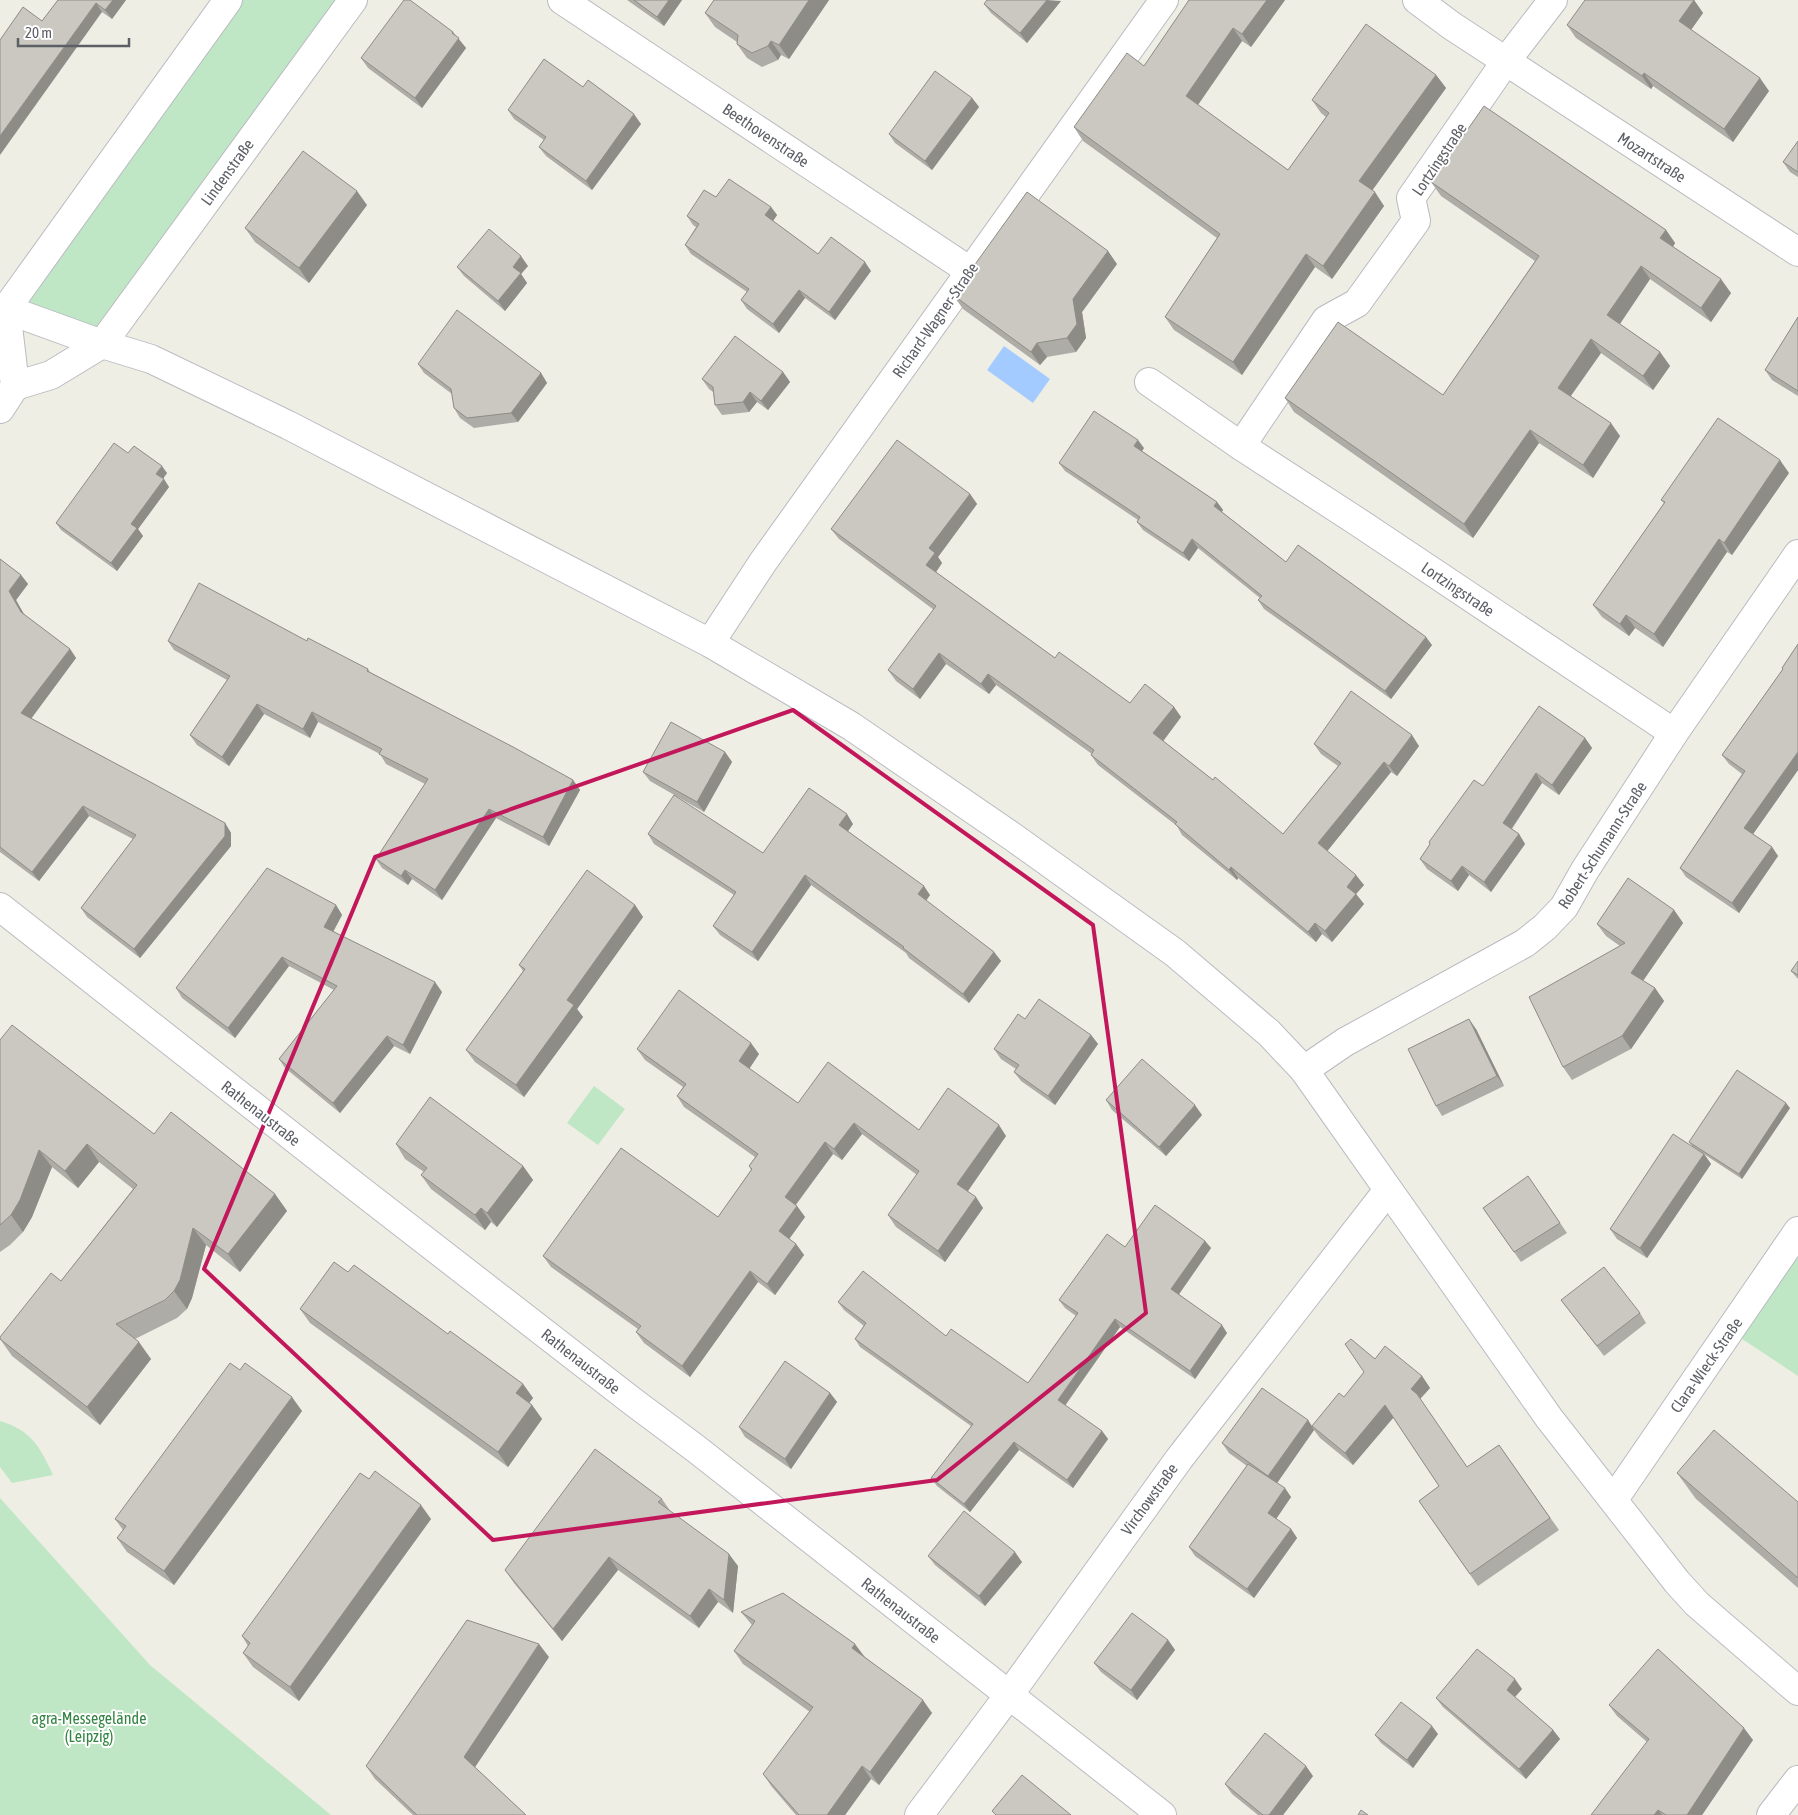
<svg xmlns="http://www.w3.org/2000/svg" width="1798" height="1815" font-family="'Asap Condensed',sans-serif">
  <rect width="100%" height="100%" fill="#efeee4"/>
  <g fill="#c0e7c5">
    <path d="M 228,0 L 353,0 L 102,344 L 6,309 Z"/>
    <path d="M 594,1086 L 625,1109 L 598,1145 L 567,1123 Z"/>
    <path d="M 1798,1231 L 1798,1376 L 1730,1331 Z"/>
    <path d="M 0,1421 C 31,1430 40,1447 53,1475 L 12,1483 L 0,1467 Z"/>
    <path d="M 0,1498 L 150,1665 L 331,1815 L 0,1815 Z"/>
  </g>
  <path fill="#a4cbff" d="M 1004,346 L 1050,379 L 1033,403 L 987,370 Z"/>
  <g fill="none" stroke-linecap="round" stroke-linejoin="round">
    <g stroke="#b9bbc0" stroke-width="30">
      <g id="minor">
        <path d="M 562,0 L 970,271"/>
        <path d="M 1417,0 L 1452,26 L 1798,252"/>
        <path d="M 1553,0 L 1506,61 L 1411,198 L 1416,221 L 1357,303 L 1326,320 L 1241,446 L 1355,520 L 1674,733"/>
        <path d="M 1149,382 L 1241,446"/>
        <path d="M 15,386 L 51,375 L 102,344 L 353,0"/>
        <path d="M 0,409 L 15,386 L 6,309 L 228,0"/>
        <path d="M 710,643 L 763,562 L 1164,0"/>
        <path d="M 0,907 L 360,1190 L 632,1401 L 695,1448 L 1162,1815"/>
        <path d="M 1304,1070 L 1345,1042 L 1525,943 L 1545,927 L 1564,907 L 1585,870 L 1674,733 L 1798,554"/>
        <path d="M 1614,1499 L 1798,1231"/>
        <path d="M 919,1815 L 1009,1695 L 1179,1459 L 1388,1190"/>
        <path d="M 1771,1815 L 1798,1780"/>
      </g>
    </g>
    <g stroke="#b9bcc2" stroke-width="30">
      <path id="secondary" d="M 0,307 L 102,344 L 151,359 L 288,425 L 710,643 L 851,726 L 1013,837 L 1175,953 L 1269,1033 L 1304,1070 L 1549,1418 L 1677,1582 L 1697,1604 L 1798,1691"/>
    </g>
    <use href="#minor" stroke="#fff" stroke-width="28"/>
    <use href="#secondary" stroke="#fff" stroke-width="28"/>
  </g>
  <g fill="#aeaca6">
    <path d="M 58,0 L 126,0 L 112,19 L 102,12 L 42,21 Z"/>
    <path d="M 627,0 L 682,0 L 664,26 Z"/>
    <path d="M 714,0 L 829,0 L 789,59 L 781,55 L 778,60 L 762,67 L 747,58 L 737,44 L 737,42 L 715,27 L 705,13 Z"/>
    <path d="M 1189,0 L 1285,0 L 1251,47 L 1242,41 L 1198,105 L 1288,170 L 1326,117 L 1321,113 L 1312,100 L 1436,75 L 1446,88 L 1372,190 L 1384,206 L 1332,279 L 1315,267 L 1242,375 L 1174,330 L 1165,317 L 1217,238 L 1083,141 L 1074,127 L 1144,66 Z"/>
    <path d="M 1694,0 L 1703,13 L 1691,30 L 1769,91 L 1733,142 L 1653,86 L 1651,89 L 1576,38 L 1567,25 Z"/>
    <path d="M 1061,1 L 1027,43 L 991,13 L 984,4 Z"/>
    <path d="M 456,36 L 466,48 L 422,108 L 368,68 L 361,58 Z"/>
    <path d="M 583,87 L 641,124 L 592,190 L 546,156 L 539,147 L 544,140 L 514,119 L 508,110 Z"/>
    <path d="M 972,98 L 979,107 L 932,170 L 895,143 L 889,134 Z"/>
    <path d="M 1798,141 L 1798,177 L 1790,172 L 1783,162 Z"/>
    <path d="M 1431,182 L 1666,230 L 1675,243 L 1673,247 L 1731,293 L 1711,322 L 1650,279 L 1620,324 L 1660,352 L 1670,366 L 1653,390 L 1601,353 L 1571,396 L 1620,436 L 1593,478 L 1539,443 L 1473,538 L 1294,412 L 1285,398 L 1443,395 L 1535,261 L 1441,196 Z"/>
    <path d="M 716,197 L 771,207 L 777,215 L 773,221 L 818,254 L 871,271 L 835,320 L 805,298 L 779,333 L 747,309 L 741,300 L 747,292 L 691,254 L 685,245 L 696,227 L 693,225 L 687,216 Z"/>
    <path d="M 367,205 L 309,283 L 255,242 L 245,228 Z"/>
    <path d="M 1117,264 L 1082,312 L 1086,338 L 1076,352 L 1047,357 L 1040,365 L 963,309 L 953,295 Z"/>
    <path d="M 528,266 L 521,274 L 527,283 L 505,311 L 464,276 L 457,267 Z"/>
    <path d="M 1798,317 L 1798,396 L 1772,380 L 1765,370 Z"/>
    <path d="M 418,364 L 541,373 L 547,383 L 518,422 L 474,428 L 460,418 L 454,408 L 452,394 L 424,373 Z"/>
    <path d="M 783,372 L 790,382 L 768,410 L 757,402 L 749,412 L 722,415 L 715,405 L 713,392 L 709,389 L 702,379 Z"/>
    <path d="M 1144,448 L 1142,451 L 1217,502 L 1223,510 L 1222,512 L 1286,562 L 1432,645 L 1391,699 L 1264,609 L 1258,600 L 1260,598 L 1198,548 L 1189,561 L 1143,530 L 1137,522 L 1138,520 L 1065,471 L 1059,463 Z"/>
    <path d="M 128,453 L 167,473 L 163,479 L 169,487 L 138,529 L 143,536 L 117,571 L 61,530 L 56,523 Z"/>
    <path d="M 1789,473 L 1732,555 L 1727,552 L 1663,647 L 1635,628 L 1629,636 L 1602,617 L 1593,605 L 1664,503 L 1661,500 Z"/>
    <path d="M 970,494 L 977,504 L 938,557 L 942,563 L 936,572 L 1055,658 L 1130,703 L 1174,707 L 1181,717 L 1163,741 L 1283,834 L 1338,766 L 1321,754 L 1314,744 L 1419,746 L 1397,776 L 1391,772 L 1327,851 L 1364,885 L 1356,894 L 1364,904 L 1332,942 L 1322,934 L 1316,942 L 1238,878 L 1237,880 L 1182,835 L 1177,826 L 1098,765 L 1091,755 L 1092,754 L 996,685 L 989,694 L 946,664 L 920,699 L 896,681 L 888,670 L 934,610 L 839,539 L 831,529 Z"/>
    <path d="M 0,559 L 21,575 L 28,584 L 16,600 L 23,614 L 70,649 L 76,658 L 31,718 L 225,823 L 231,833 L 231,846 L 140,958 L 87,917 L 81,908 L 133,839 L 89,816 L 39,881 L 0,852 Z"/>
    <path d="M 168,641 L 307,641 L 368,669 L 370,672 L 573,780 L 580,790 L 549,846 L 496,818 L 442,900 L 412,879 L 408,885 L 382,868 L 376,859 L 425,784 L 386,764 L 380,754 L 318,722 L 310,738 L 264,714 L 229,766 L 197,745 L 190,735 L 227,680 L 174,650 Z"/>
    <path d="M 1798,644 L 1798,770 L 1753,834 L 1772,847 L 1778,856 L 1739,913 L 1686,877 L 1680,868 L 1742,774 L 1729,764 L 1722,755 L 1783,669 L 1782,668 Z"/>
    <path d="M 1585,738 L 1592,748 L 1559,795 L 1542,783 L 1512,829 L 1519,834 L 1525,844 L 1491,892 L 1469,875 L 1458,891 L 1427,869 L 1420,859 L 1430,844 L 1429,842 L 1483,786 Z"/>
    <path d="M 725,752 L 732,762 L 704,812 L 650,781 L 643,772 Z"/>
    <path d="M 853,824 L 848,831 L 930,895 L 926,901 L 994,952 L 1001,961 L 969,1003 L 909,958 L 906,953 L 811,885 L 758,961 L 720,935 L 713,926 L 734,895 L 654,844 L 648,834 L 763,853 Z"/>
    <path d="M 336,905 L 342,915 L 333,931 L 442,992 L 410,1054 L 394,1046 L 340,1113 L 285,1068 L 279,1059 L 334,990 L 289,966 L 235,1038 L 182,998 L 176,988 Z"/>
    <path d="M 635,905 L 643,917 L 577,1009 L 583,1017 L 524,1097 L 475,1062 L 466,1050 L 523,971 L 519,965 Z"/>
    <path d="M 1674,910 L 1683,923 L 1643,981 L 1655,988 L 1664,1001 L 1631,1049 L 1572,1080 L 1563,1067 L 1620,946 L 1606,936 L 1597,924 Z"/>
    <path d="M 1798,961 L 1798,979 L 1791,971 Z"/>
    <path d="M 1025,1019 L 1091,1035 L 1098,1044 L 1055,1105 L 1021,1081 L 1014,1072 L 1016,1069 L 1001,1059 L 994,1049 Z"/>
    <path d="M 1476,1029 L 1504,1086 L 1442,1116 L 1436,1106 Z"/>
    <path d="M 0,1040 L 154,1134 L 275,1194 L 287,1211 L 240,1272 L 206,1245 L 192,1298 L 187,1309 L 177,1318 L 135,1339 L 151,1359 L 100,1425 L 12,1356 L 0,1339 L 61,1281 L 133,1189 L 99,1162 L 78,1188 L 52,1167 L 32,1217 L 23,1232 L 10,1245 L 0,1252 Z"/>
    <path d="M 637,1049 L 759,1054 L 749,1069 L 798,1103 L 919,1130 L 1006,1136 L 968,1191 L 983,1208 L 945,1262 L 896,1227 L 888,1215 L 917,1175 L 862,1134 L 842,1160 L 833,1154 L 796,1205 L 805,1217 L 789,1239 L 796,1244 L 804,1255 L 775,1295 L 758,1282 L 690,1377 L 644,1343 L 636,1332 L 638,1329 L 551,1267 L 543,1256 L 718,1217 L 751,1170 L 749,1166 L 755,1157 L 684,1107 L 677,1096 L 683,1087 L 645,1060 Z"/>
    <path d="M 1106,1100 L 1202,1115 L 1166,1156 L 1112,1110 Z"/>
    <path d="M 1790,1108 L 1742,1179 L 1693,1147 L 1689,1142 Z"/>
    <path d="M 396,1144 L 523,1166 L 533,1180 L 497,1227 L 491,1222 L 485,1230 L 431,1189 L 421,1175 L 424,1172 L 405,1159 Z"/>
    <path d="M 1704,1154 L 1711,1164 L 1647,1258 L 1617,1239 L 1610,1229 Z"/>
    <path d="M 1528,1176 L 1567,1233 L 1521,1262 L 1483,1208 Z"/>
    <path d="M 1205,1241 L 1211,1248 L 1179,1294 L 1227,1333 L 1195,1379 L 1120,1327 L 1065,1406 L 1102,1431 L 1108,1439 L 1073,1488 L 1019,1450 L 970,1512 L 937,1486 L 931,1478 L 971,1426 L 860,1347 L 855,1339 L 864,1326 L 844,1310 L 838,1302 L 946,1336 L 1028,1383 L 1076,1316 L 1065,1308 L 1059,1300 L 1125,1247 Z"/>
    <path d="M 348,1272 L 448,1334 L 523,1384 L 533,1398 L 529,1403 L 532,1405 L 542,1419 L 508,1467 L 310,1323 L 300,1309 Z"/>
    <path d="M 1561,1300 L 1640,1313 L 1646,1323 L 1604,1356 Z"/>
    <path d="M 1375,1359 L 1422,1376 L 1430,1388 L 1420,1399 L 1467,1467 L 1499,1445 L 1559,1530 L 1478,1586 L 1419,1501 L 1439,1486 L 1393,1417 L 1353,1465 L 1320,1438 L 1314,1430 L 1277,1483 L 1291,1497 L 1276,1519 L 1291,1529 L 1297,1538 L 1254,1598 L 1195,1556 L 1189,1547 L 1247,1466 L 1229,1453 L 1222,1443 L 1308,1420 L 1312,1426 L 1344,1397 Z"/>
    <path d="M 240,1370 L 302,1411 L 174,1585 L 127,1552 L 117,1538 L 123,1530 L 115,1519 Z"/>
    <path d="M 830,1393 L 837,1402 L 791,1469 L 745,1437 L 739,1427 Z"/>
    <path d="M 1677,1473 L 1798,1502 L 1798,1588 L 1696,1499 Z"/>
    <path d="M 369,1479 L 431,1519 L 299,1701 L 253,1667 L 243,1653 L 248,1646 L 242,1636 Z"/>
    <path d="M 662,1499 L 671,1512 L 738,1566 L 733,1613 L 718,1602 L 699,1628 L 618,1570 L 562,1641 L 514,1583 L 505,1570 Z"/>
    <path d="M 928,1556 L 1022,1562 L 985,1606 L 935,1565 Z"/>
    <path d="M 741,1612 L 864,1656 L 932,1713 L 879,1785 L 871,1779 L 845,1815 L 796,1815 L 772,1787 L 763,1774 L 810,1712 L 743,1664 L 734,1651 L 752,1625 Z"/>
    <path d="M 1168,1640 L 1175,1650 L 1137,1700 L 1101,1672 L 1094,1663 Z"/>
    <path d="M 549,1657 L 475,1767 L 526,1815 L 413,1815 L 375,1779 L 366,1766 Z"/>
    <path d="M 1522,1689 L 1515,1697 L 1553,1730 L 1560,1739 L 1526,1779 L 1443,1707 L 1436,1698 Z"/>
    <path d="M 1609,1705 L 1753,1740 L 1702,1815 L 1591,1815 L 1647,1742 L 1617,1716 Z"/>
    <path d="M 1438,1734 L 1413,1768 L 1381,1743 L 1375,1735 Z"/>
    <path d="M 1313,1776 L 1283,1815 L 1258,1815 L 1232,1794 L 1225,1784 Z"/>
  </g>
  <g fill="#8d8c87">
    <path d="M 113,0 L 126,0 L 112,19 L 105,10 Z"/>
    <path d="M 669,0 L 682,0 L 664,26 L 657,17 Z"/>
    <path d="M 809,0 L 829,0 L 789,59 L 779,45 Z"/>
    <path d="M 1047,0 L 1061,1 L 1027,43 L 1020,33 Z"/>
    <path d="M 1267,0 L 1285,0 L 1251,47 L 1242,34 Z"/>
    <path d="M 1694,0 L 1703,13 L 1688,34 L 1679,21 Z"/>
    <path d="M 96,3 L 102,12 L 0,155 L 0,136 Z"/>
    <path d="M 1233,28 L 1242,41 L 1195,109 L 1186,96 Z"/>
    <path d="M 453,32 L 466,48 L 422,108 L 415,98 Z"/>
    <path d="M 771,41 L 781,55 L 778,60 L 768,46 Z"/>
    <path d="M 1644,73 L 1653,86 L 1651,89 L 1642,76 Z"/>
    <path d="M 1436,75 L 1446,88 L 1369,195 L 1359,181 Z"/>
    <path d="M 1760,78 L 1769,91 L 1733,142 L 1724,129 Z"/>
    <path d="M 972,98 L 979,107 L 932,170 L 925,161 Z"/>
    <path d="M 634,114 L 641,124 L 592,190 L 586,181 Z"/>
    <path d="M 357,191 L 367,205 L 309,283 L 299,268 Z"/>
    <path d="M 1375,192 L 1384,206 L 1332,279 L 1323,266 Z"/>
    <path d="M 771,207 L 777,215 L 771,224 L 765,215 Z"/>
    <path d="M 1666,230 L 1675,243 L 1670,252 L 1660,238 Z"/>
    <path d="M 1108,251 L 1117,264 L 1082,312 L 1086,338 L 1076,352 L 1067,338 L 1073,299 Z"/>
    <path d="M 1306,254 L 1315,267 L 1242,375 L 1233,362 Z"/>
    <path d="M 521,256 L 528,266 L 521,274 L 527,283 L 505,311 L 498,301 L 513,267 Z"/>
    <path d="M 865,262 L 871,271 L 835,320 L 829,312 Z"/>
    <path d="M 1641,266 L 1650,279 L 1617,328 L 1607,315 Z"/>
    <path d="M 1721,279 L 1731,293 L 1711,322 L 1701,308 Z"/>
    <path d="M 799,290 L 805,298 L 779,333 L 773,324 Z"/>
    <path d="M 1591,339 L 1601,353 L 1567,401 L 1558,388 Z"/>
    <path d="M 1037,343 L 1047,357 L 1040,365 L 1031,352 Z"/>
    <path d="M 1660,352 L 1670,366 L 1653,390 L 1643,376 Z"/>
    <path d="M 783,372 L 790,382 L 768,410 L 761,401 Z"/>
    <path d="M 541,373 L 547,383 L 518,422 L 511,413 Z"/>
    <path d="M 750,392 L 757,402 L 749,412 L 743,402 Z"/>
    <path d="M 1611,423 L 1620,436 L 1593,478 L 1583,465 Z"/>
    <path d="M 1530,430 L 1539,443 L 1473,538 L 1464,524 Z"/>
    <path d="M 1138,440 L 1144,448 L 1140,454 L 1134,446 Z"/>
    <path d="M 1780,460 L 1789,473 L 1732,555 L 1724,543 Z"/>
    <path d="M 162,466 L 167,473 L 161,481 L 156,474 Z"/>
    <path d="M 164,479 L 169,487 L 138,529 L 143,536 L 117,571 L 111,563 L 131,524 Z"/>
    <path d="M 970,494 L 977,504 L 938,557 L 942,563 L 934,575 L 926,565 L 929,548 Z"/>
    <path d="M 1217,502 L 1223,510 L 1220,515 L 1214,506 Z"/>
    <path d="M 1192,539 L 1198,548 L 1189,561 L 1183,553 Z"/>
    <path d="M 1719,539 L 1727,552 L 1663,647 L 1654,634 Z"/>
    <path d="M 21,575 L 28,584 L 16,600 L 28,621 L 21,612 L 9,591 Z"/>
    <path d="M 1626,615 L 1635,628 L 1629,636 L 1620,624 Z"/>
    <path d="M 1426,637 L 1432,645 L 1391,699 L 1385,691 Z"/>
    <path d="M 70,649 L 76,658 L 28,723 L 21,713 Z"/>
    <path d="M 939,653 L 946,664 L 920,699 L 913,689 Z"/>
    <path d="M 988,674 L 996,685 L 989,694 L 981,684 Z"/>
    <path d="M 257,704 L 264,714 L 229,766 L 222,757 Z"/>
    <path d="M 1174,707 L 1181,717 L 1161,744 L 1153,733 Z"/>
    <path d="M 312,712 L 318,722 L 310,738 L 303,729 Z"/>
    <path d="M 1412,735 L 1419,746 L 1397,776 L 1389,766 Z"/>
    <path d="M 1585,738 L 1592,748 L 1559,795 L 1552,785 Z"/>
    <path d="M 725,752 L 732,762 L 704,812 L 697,802 Z"/>
    <path d="M 1798,752 L 1798,770 L 1751,837 L 1744,828 Z"/>
    <path d="M 1384,762 L 1391,772 L 1325,854 L 1318,843 Z"/>
    <path d="M 1536,773 L 1542,783 L 1509,832 L 1503,823 Z"/>
    <path d="M 573,780 L 580,790 L 549,846 L 543,837 Z"/>
    <path d="M 83,806 L 89,816 L 39,881 L 32,872 Z"/>
    <path d="M 489,809 L 496,818 L 442,900 L 435,890 Z"/>
    <path d="M 847,814 L 853,824 L 846,834 L 839,825 Z"/>
    <path d="M 225,823 L 231,833 L 231,846 L 140,958 L 134,949 Z"/>
    <path d="M 1519,834 L 1525,844 L 1491,892 L 1484,882 Z"/>
    <path d="M 1772,847 L 1778,856 L 1739,913 L 1732,903 Z"/>
    <path d="M 1462,866 L 1469,875 L 1458,891 L 1451,881 Z"/>
    <path d="M 1231,867 L 1238,878 L 1237,880 L 1229,870 Z"/>
    <path d="M 405,870 L 412,879 L 408,885 L 401,876 Z"/>
    <path d="M 805,875 L 811,885 L 758,961 L 752,952 Z"/>
    <path d="M 1356,875 L 1364,885 L 1356,894 L 1364,904 L 1332,942 L 1325,931 L 1347,887 Z"/>
    <path d="M 924,886 L 930,895 L 924,903 L 918,894 Z"/>
    <path d="M 336,905 L 342,915 L 331,936 L 324,927 Z"/>
    <path d="M 635,905 L 643,917 L 577,1009 L 583,1017 L 524,1097 L 516,1085 L 567,1000 Z"/>
    <path d="M 1674,910 L 1683,923 L 1640,985 L 1631,973 Z"/>
    <path d="M 1315,923 L 1322,934 L 1316,942 L 1308,932 Z"/>
    <path d="M 994,952 L 1001,961 L 969,1003 L 963,994 Z"/>
    <path d="M 282,957 L 289,966 L 235,1038 L 228,1028 Z"/>
    <path d="M 435,982 L 442,992 L 410,1054 L 403,1045 Z"/>
    <path d="M 1655,988 L 1664,1001 L 1631,1049 L 1622,1036 Z"/>
    <path d="M 1469,1019 L 1476,1029 L 1504,1086 L 1497,1076 Z"/>
    <path d="M 1091,1035 L 1098,1044 L 1055,1105 L 1048,1096 Z"/>
    <path d="M 387,1036 L 394,1046 L 340,1113 L 333,1103 Z"/>
    <path d="M 751,1043 L 759,1054 L 747,1072 L 739,1061 Z"/>
    <path d="M 1786,1103 L 1790,1108 L 1742,1179 L 1739,1174 Z"/>
    <path d="M 1195,1105 L 1202,1115 L 1166,1156 L 1159,1147 Z"/>
    <path d="M 854,1123 L 862,1134 L 842,1160 L 834,1149 Z"/>
    <path d="M 999,1125 L 1006,1136 L 965,1195 L 957,1184 Z"/>
    <path d="M 825,1142 L 833,1154 L 793,1208 L 785,1197 Z"/>
    <path d="M 87,1144 L 99,1162 L 78,1188 L 65,1171 Z"/>
    <path d="M 39,1150 L 52,1167 L 32,1217 L 23,1232 L 11,1215 Z"/>
    <path d="M 1704,1154 L 1711,1164 L 1647,1258 L 1640,1248 Z"/>
    <path d="M 523,1166 L 533,1180 L 497,1227 L 487,1213 Z"/>
    <path d="M 275,1194 L 287,1211 L 240,1272 L 228,1254 Z"/>
    <path d="M 976,1197 L 983,1208 L 945,1262 L 938,1251 Z"/>
    <path d="M 797,1206 L 805,1217 L 787,1242 L 779,1231 Z"/>
    <path d="M 481,1208 L 491,1222 L 485,1230 L 475,1215 Z"/>
    <path d="M 193,1228 L 206,1245 L 192,1298 L 187,1309 L 174,1291 Z"/>
    <path d="M 1205,1241 L 1211,1248 L 1177,1297 L 1171,1289 Z"/>
    <path d="M 796,1244 L 804,1255 L 775,1295 L 767,1284 Z"/>
    <path d="M 750,1271 L 758,1282 L 690,1377 L 682,1366 Z"/>
    <path d="M 1115,1319 L 1120,1327 L 1063,1408 L 1058,1400 Z"/>
    <path d="M 1222,1325 L 1227,1333 L 1195,1379 L 1190,1371 Z"/>
    <path d="M 139,1342 L 151,1359 L 100,1425 L 87,1407 Z"/>
    <path d="M 1422,1376 L 1430,1388 L 1420,1399 L 1411,1389 Z"/>
    <path d="M 523,1384 L 533,1398 L 526,1407 L 516,1393 Z"/>
    <path d="M 830,1393 L 837,1402 L 791,1469 L 785,1459 Z"/>
    <path d="M 292,1397 L 302,1411 L 174,1585 L 164,1571 Z"/>
    <path d="M 532,1405 L 542,1419 L 508,1467 L 498,1452 Z"/>
    <path d="M 1385,1405 L 1394,1417 L 1353,1465 L 1345,1453 Z"/>
    <path d="M 1308,1420 L 1314,1430 L 1275,1486 L 1268,1476 Z"/>
    <path d="M 1102,1431 L 1108,1439 L 1073,1488 L 1067,1480 Z"/>
    <path d="M 1014,1442 L 1019,1450 L 970,1512 L 964,1504 Z"/>
    <path d="M 1285,1488 L 1291,1497 L 1274,1522 L 1268,1513 Z"/>
    <path d="M 421,1505 L 431,1519 L 299,1701 L 290,1687 Z"/>
    <path d="M 1291,1529 L 1297,1538 L 1254,1598 L 1247,1589 Z"/>
    <path d="M 1015,1552 L 1022,1562 L 985,1606 L 979,1596 Z"/>
    <path d="M 729,1554 L 738,1566 L 733,1613 L 724,1600 Z"/>
    <path d="M 609,1557 L 618,1570 L 562,1641 L 553,1629 Z"/>
    <path d="M 709,1589 L 718,1602 L 699,1628 L 690,1616 Z"/>
    <path d="M 1168,1640 L 1175,1650 L 1137,1700 L 1131,1690 Z"/>
    <path d="M 539,1644 L 549,1657 L 473,1770 L 464,1757 Z"/>
    <path d="M 855,1644 L 864,1656 L 861,1661 L 852,1648 Z"/>
    <path d="M 1515,1679 L 1522,1689 L 1513,1699 L 1507,1690 Z"/>
    <path d="M 923,1700 L 932,1713 L 879,1785 L 870,1772 Z"/>
    <path d="M 1432,1726 L 1438,1734 L 1413,1768 L 1407,1760 Z"/>
    <path d="M 1744,1728 L 1753,1740 L 1702,1815 L 1687,1815 Z"/>
    <path d="M 1553,1730 L 1560,1739 L 1526,1779 L 1519,1769 Z"/>
    <path d="M 862,1766 L 871,1779 L 845,1815 L 827,1815 Z"/>
    <path d="M 1306,1766 L 1313,1776 L 1283,1815 L 1269,1815 Z"/>
    <path d="M 1658,1810 L 1662,1815 L 1654,1815 Z"/>
  </g>
  <g fill="#cac8c1" stroke="#8d8c87">
    <path d="M 58,0 L 113,0 L 105,10 L 96,3 L 0,136 L 0,40 L 23,7 L 42,21 Z"/>
    <path d="M 404,0 L 410,0 L 453,32 L 452,33 L 459,38 L 415,98 L 361,58 Z"/>
    <path d="M 634,0 L 669,0 L 657,17 Z"/>
    <path d="M 714,0 L 809,0 L 779,45 L 771,41 L 768,46 L 752,53 L 737,44 L 738,35 L 705,13 Z"/>
    <path d="M 987,0 L 1047,0 L 1020,33 L 984,4 Z"/>
    <path d="M 1189,0 L 1267,0 L 1242,34 L 1233,28 L 1186,96 L 1288,170 L 1329,113 L 1312,100 L 1366,24 L 1436,75 L 1359,181 L 1375,192 L 1323,266 L 1306,254 L 1233,362 L 1165,317 L 1220,234 L 1074,127 L 1127,53 L 1144,66 Z"/>
    <path d="M 1585,0 L 1694,0 L 1679,21 L 1760,78 L 1724,129 L 1644,73 L 1642,76 L 1567,25 Z"/>
    <path d="M 544,59 L 583,87 L 588,80 L 634,114 L 586,181 L 539,147 L 546,137 L 508,110 Z"/>
    <path d="M 935,71 L 972,98 L 925,161 L 889,134 Z"/>
    <path d="M 1484,106 L 1666,230 L 1660,238 L 1721,279 L 1701,308 L 1641,266 L 1607,315 L 1660,352 L 1643,376 L 1591,339 L 1558,388 L 1611,423 L 1583,465 L 1530,430 L 1464,524 L 1285,398 L 1338,322 L 1443,395 L 1539,256 L 1431,182 Z"/>
    <path d="M 1798,141 L 1798,172 L 1783,162 Z"/>
    <path d="M 303,151 L 357,191 L 299,268 L 245,228 Z"/>
    <path d="M 729,179 L 771,207 L 765,215 L 818,254 L 831,237 L 865,262 L 829,312 L 799,290 L 773,324 L 741,300 L 749,289 L 685,245 L 699,224 L 687,216 L 704,190 L 716,197 Z"/>
    <path d="M 1027,192 L 1108,251 L 1073,299 L 1077,324 L 1067,338 L 1037,343 L 1031,352 L 953,295 Z"/>
    <path d="M 489,229 L 521,256 L 513,267 L 521,273 L 498,301 L 457,267 Z"/>
    <path d="M 457,310 L 541,373 L 511,413 L 467,418 L 454,408 L 451,389 L 418,364 Z"/>
    <path d="M 1798,317 L 1798,391 L 1765,370 Z"/>
    <path d="M 735,336 L 783,372 L 761,401 L 750,392 L 743,402 L 715,405 L 713,387 L 702,379 Z"/>
    <path d="M 1094,411 L 1138,440 L 1134,446 L 1217,502 L 1214,506 L 1286,562 L 1298,545 L 1426,637 L 1385,691 L 1258,600 L 1262,596 L 1192,539 L 1183,553 L 1137,522 L 1140,517 L 1059,463 Z"/>
    <path d="M 1718,418 L 1780,460 L 1724,543 L 1719,539 L 1654,634 L 1626,615 L 1620,624 L 1593,605 L 1665,502 L 1661,500 Z"/>
    <path d="M 897,440 L 970,494 L 929,548 L 935,553 L 926,565 L 1055,658 L 1059,652 L 1130,703 L 1145,684 L 1174,707 L 1153,733 L 1213,780 L 1215,777 L 1283,834 L 1341,763 L 1314,744 L 1351,691 L 1412,735 L 1389,766 L 1384,762 L 1318,843 L 1356,875 L 1347,887 L 1356,894 L 1325,931 L 1315,923 L 1308,932 L 1231,867 L 1229,870 L 1175,824 L 1177,822 L 1091,755 L 1094,750 L 988,674 L 981,684 L 939,653 L 913,689 L 888,670 L 936,606 L 831,529 Z"/>
    <path d="M 114,443 L 128,453 L 134,446 L 162,466 L 156,474 L 164,479 L 131,524 L 137,528 L 111,563 L 56,523 Z"/>
    <path d="M 0,559 L 21,575 L 9,591 L 21,612 L 70,649 L 21,713 L 154,784 L 225,823 L 225,836 L 134,949 L 81,908 L 136,835 L 83,806 L 32,872 L 0,847 Z"/>
    <path d="M 199,583 L 307,641 L 308,638 L 368,669 L 367,671 L 515,748 L 573,780 L 543,837 L 489,809 L 435,890 L 405,870 L 401,876 L 376,859 L 428,779 L 379,754 L 382,749 L 312,712 L 303,729 L 257,704 L 222,757 L 190,735 L 230,676 L 168,641 Z"/>
    <path d="M 1798,644 L 1798,752 L 1744,828 L 1772,847 L 1732,903 L 1680,868 L 1745,771 L 1722,755 L 1783,669 L 1782,668 Z"/>
    <path d="M 1539,706 L 1585,738 L 1552,785 L 1536,773 L 1503,823 L 1519,834 L 1484,882 L 1462,866 L 1451,881 L 1420,859 L 1430,844 L 1429,842 L 1474,780 L 1483,786 Z"/>
    <path d="M 671,722 L 725,752 L 697,802 L 643,772 Z"/>
    <path d="M 809,788 L 847,814 L 839,825 L 924,886 L 918,894 L 994,952 L 963,994 L 903,948 L 904,947 L 805,875 L 752,952 L 713,926 L 736,892 L 648,834 L 674,795 L 763,853 Z"/>
    <path d="M 267,868 L 336,905 L 324,927 L 435,982 L 403,1045 L 387,1036 L 333,1103 L 279,1059 L 337,986 L 282,957 L 228,1028 L 176,988 Z"/>
    <path d="M 587,870 L 635,905 L 567,1000 L 574,1005 L 516,1085 L 466,1050 L 525,969 L 519,965 Z"/>
    <path d="M 1628,878 L 1674,910 L 1631,973 L 1655,988 L 1622,1036 L 1563,1067 L 1529,997 L 1625,943 L 1597,924 Z"/>
    <path d="M 1798,961 L 1798,975 L 1791,971 Z"/>
    <path d="M 679,990 L 751,1043 L 739,1061 L 798,1103 L 828,1062 L 919,1130 L 948,1088 L 999,1125 L 957,1184 L 976,1197 L 938,1251 L 888,1215 L 919,1171 L 854,1123 L 834,1149 L 825,1142 L 785,1197 L 797,1206 L 779,1231 L 796,1244 L 767,1284 L 750,1271 L 682,1366 L 636,1332 L 641,1326 L 543,1256 L 621,1148 L 718,1217 L 752,1169 L 749,1166 L 758,1154 L 677,1096 L 686,1084 L 637,1049 Z"/>
    <path d="M 1039,999 L 1091,1035 L 1048,1096 L 1014,1072 L 1019,1065 L 994,1049 L 1018,1014 L 1025,1019 Z"/>
    <path d="M 1469,1019 L 1497,1076 L 1436,1106 L 1408,1049 Z"/>
    <path d="M 12,1025 L 154,1134 L 171,1112 L 275,1194 L 228,1254 L 193,1228 L 180,1280 L 174,1291 L 165,1300 L 116,1324 L 139,1342 L 87,1407 L 0,1339 L 0,1337 L 51,1273 L 61,1281 L 137,1185 L 87,1144 L 65,1171 L 39,1150 L 20,1200 L 11,1215 L 0,1225 L 0,1040 Z"/>
    <path d="M 1142,1059 L 1195,1105 L 1159,1147 L 1106,1100 Z"/>
    <path d="M 1737,1070 L 1786,1103 L 1739,1174 L 1689,1142 Z"/>
    <path d="M 430,1097 L 523,1166 L 487,1213 L 481,1208 L 475,1215 L 421,1175 L 427,1168 L 396,1144 Z"/>
    <path d="M 1673,1134 L 1704,1154 L 1640,1248 L 1610,1229 Z"/>
    <path d="M 1528,1176 L 1560,1223 L 1514,1252 L 1483,1208 Z"/>
    <path d="M 1155,1205 L 1205,1241 L 1171,1289 L 1222,1325 L 1190,1371 L 1115,1319 L 1058,1400 L 1102,1431 L 1067,1480 L 1014,1442 L 964,1504 L 931,1478 L 973,1424 L 855,1339 L 866,1323 L 838,1302 L 863,1271 L 946,1336 L 951,1329 L 1028,1383 L 1078,1313 L 1059,1300 L 1107,1234 L 1125,1247 Z"/>
    <path d="M 334,1262 L 348,1272 L 354,1265 L 448,1334 L 450,1331 L 523,1384 L 516,1393 L 532,1405 L 498,1452 L 300,1309 Z"/>
    <path d="M 1604,1267 L 1640,1313 L 1597,1346 L 1561,1300 Z"/>
    <path d="M 1351,1339 L 1375,1359 L 1385,1346 L 1422,1376 L 1411,1389 L 1417,1394 L 1467,1467 L 1499,1445 L 1550,1518 L 1470,1574 L 1419,1501 L 1439,1486 L 1385,1405 L 1345,1453 L 1312,1426 L 1339,1393 L 1344,1397 L 1364,1372 L 1345,1344 Z"/>
    <path d="M 785,1361 L 830,1393 L 785,1459 L 739,1427 Z"/>
    <path d="M 230,1363 L 240,1370 L 245,1363 L 292,1397 L 164,1571 L 117,1538 L 126,1526 L 115,1519 Z"/>
    <path d="M 1262,1388 L 1308,1420 L 1268,1476 L 1222,1443 Z"/>
    <path d="M 1714,1430 L 1798,1502 L 1798,1578 L 1677,1473 Z"/>
    <path d="M 595,1449 L 662,1499 L 658,1502 L 729,1554 L 724,1600 L 709,1589 L 690,1616 L 609,1557 L 553,1629 L 505,1570 Z"/>
    <path d="M 1248,1464 L 1285,1488 L 1268,1513 L 1291,1529 L 1247,1589 L 1189,1547 Z"/>
    <path d="M 375,1471 L 421,1505 L 290,1687 L 243,1653 L 250,1643 L 242,1636 L 360,1473 L 369,1479 Z"/>
    <path d="M 964,1511 L 1015,1552 L 979,1596 L 928,1556 Z"/>
    <path d="M 783,1593 L 855,1644 L 852,1648 L 923,1700 L 870,1772 L 862,1766 L 827,1815 L 799,1815 L 763,1774 L 813,1707 L 734,1651 L 755,1621 L 741,1612 Z"/>
    <path d="M 1132,1613 L 1168,1640 L 1131,1690 L 1094,1663 Z"/>
    <path d="M 467,1620 L 539,1644 L 464,1757 L 526,1815 L 417,1815 L 366,1766 Z"/>
    <path d="M 1477,1649 L 1515,1679 L 1507,1690 L 1553,1730 L 1519,1769 L 1436,1698 Z"/>
    <path d="M 1658,1649 L 1744,1728 L 1687,1815 L 1666,1815 L 1658,1810 L 1654,1815 L 1591,1815 L 1649,1739 L 1609,1705 Z"/>
    <path d="M 1401,1702 L 1432,1726 L 1407,1760 L 1375,1735 Z"/>
    <path d="M 1265,1733 L 1306,1766 L 1269,1815 L 1263,1815 L 1225,1784 Z"/>
    <path d="M 1022,1775 L 1071,1815 L 996,1815 L 992,1811 Z"/>
    <path d="M 1361,1810 L 1368,1815 L 1358,1815 Z"/>
  </g>
  <path fill="none" stroke="#c2185b" stroke-width="4" stroke-linejoin="round" d="M 793,710 L 1093,925 L 1146,1313 L 937,1480 L 493,1540 L 204,1269 L 375,857 Z"/>
  <g text-anchor="middle" stroke-width="4" stroke-linejoin="round" paint-order="stroke">
    <g font-size="16" fill="#5c5f65" stroke="#fff">
      <text transform="translate(766 135) rotate(34)" y="6">Beethovenstraße</text>
      <text transform="translate(1652 157) rotate(33)" y="6">Mozartstraße</text>
      <text transform="translate(1439 159) rotate(-56)" y="6">Lortzingstraße</text>
      <text transform="translate(227 172) rotate(-54)" y="6">Lindenstraße</text>
      <text transform="translate(935 320) rotate(-55)" y="6">Richard-Wagner-Straße</text>
      <text transform="translate(1458 589) rotate(34)" y="6">Lortzingstraße</text>
      <text transform="translate(1602 845) rotate(-57)" y="6">Robert-Schumann-Straße</text>
      <text transform="translate(261 1113) rotate(38)" y="6">Rathenaustraße</text>
      <text transform="translate(581 1361) rotate(38)" y="6">Rathenaustraße</text>
      <text transform="translate(1706 1365) rotate(-55)" y="6">Clara-Wieck-Straße</text>
      <text transform="translate(1149 1499) rotate(-54)" y="6">Virchowstraße</text>
      <text transform="translate(901 1610) rotate(38)" y="6">Rathenaustraße</text>
    </g>
    <g font-size="16" fill="#338442" stroke="#fff">
      <text x="89" y="1724">agra-Messegelände<tspan x="89" dy="18">(Leipzig)</tspan></text>
    </g>
  </g>
  <path d="M18 38v8h111v-8" fill="none" stroke="#5c5f65" stroke-width="2.5"/>
  <text x="25" y="38" font-size="15" fill="#5c5f65" stroke="#ffffff" stroke-width="4" paint-order="stroke">20 m</text>
</svg>
